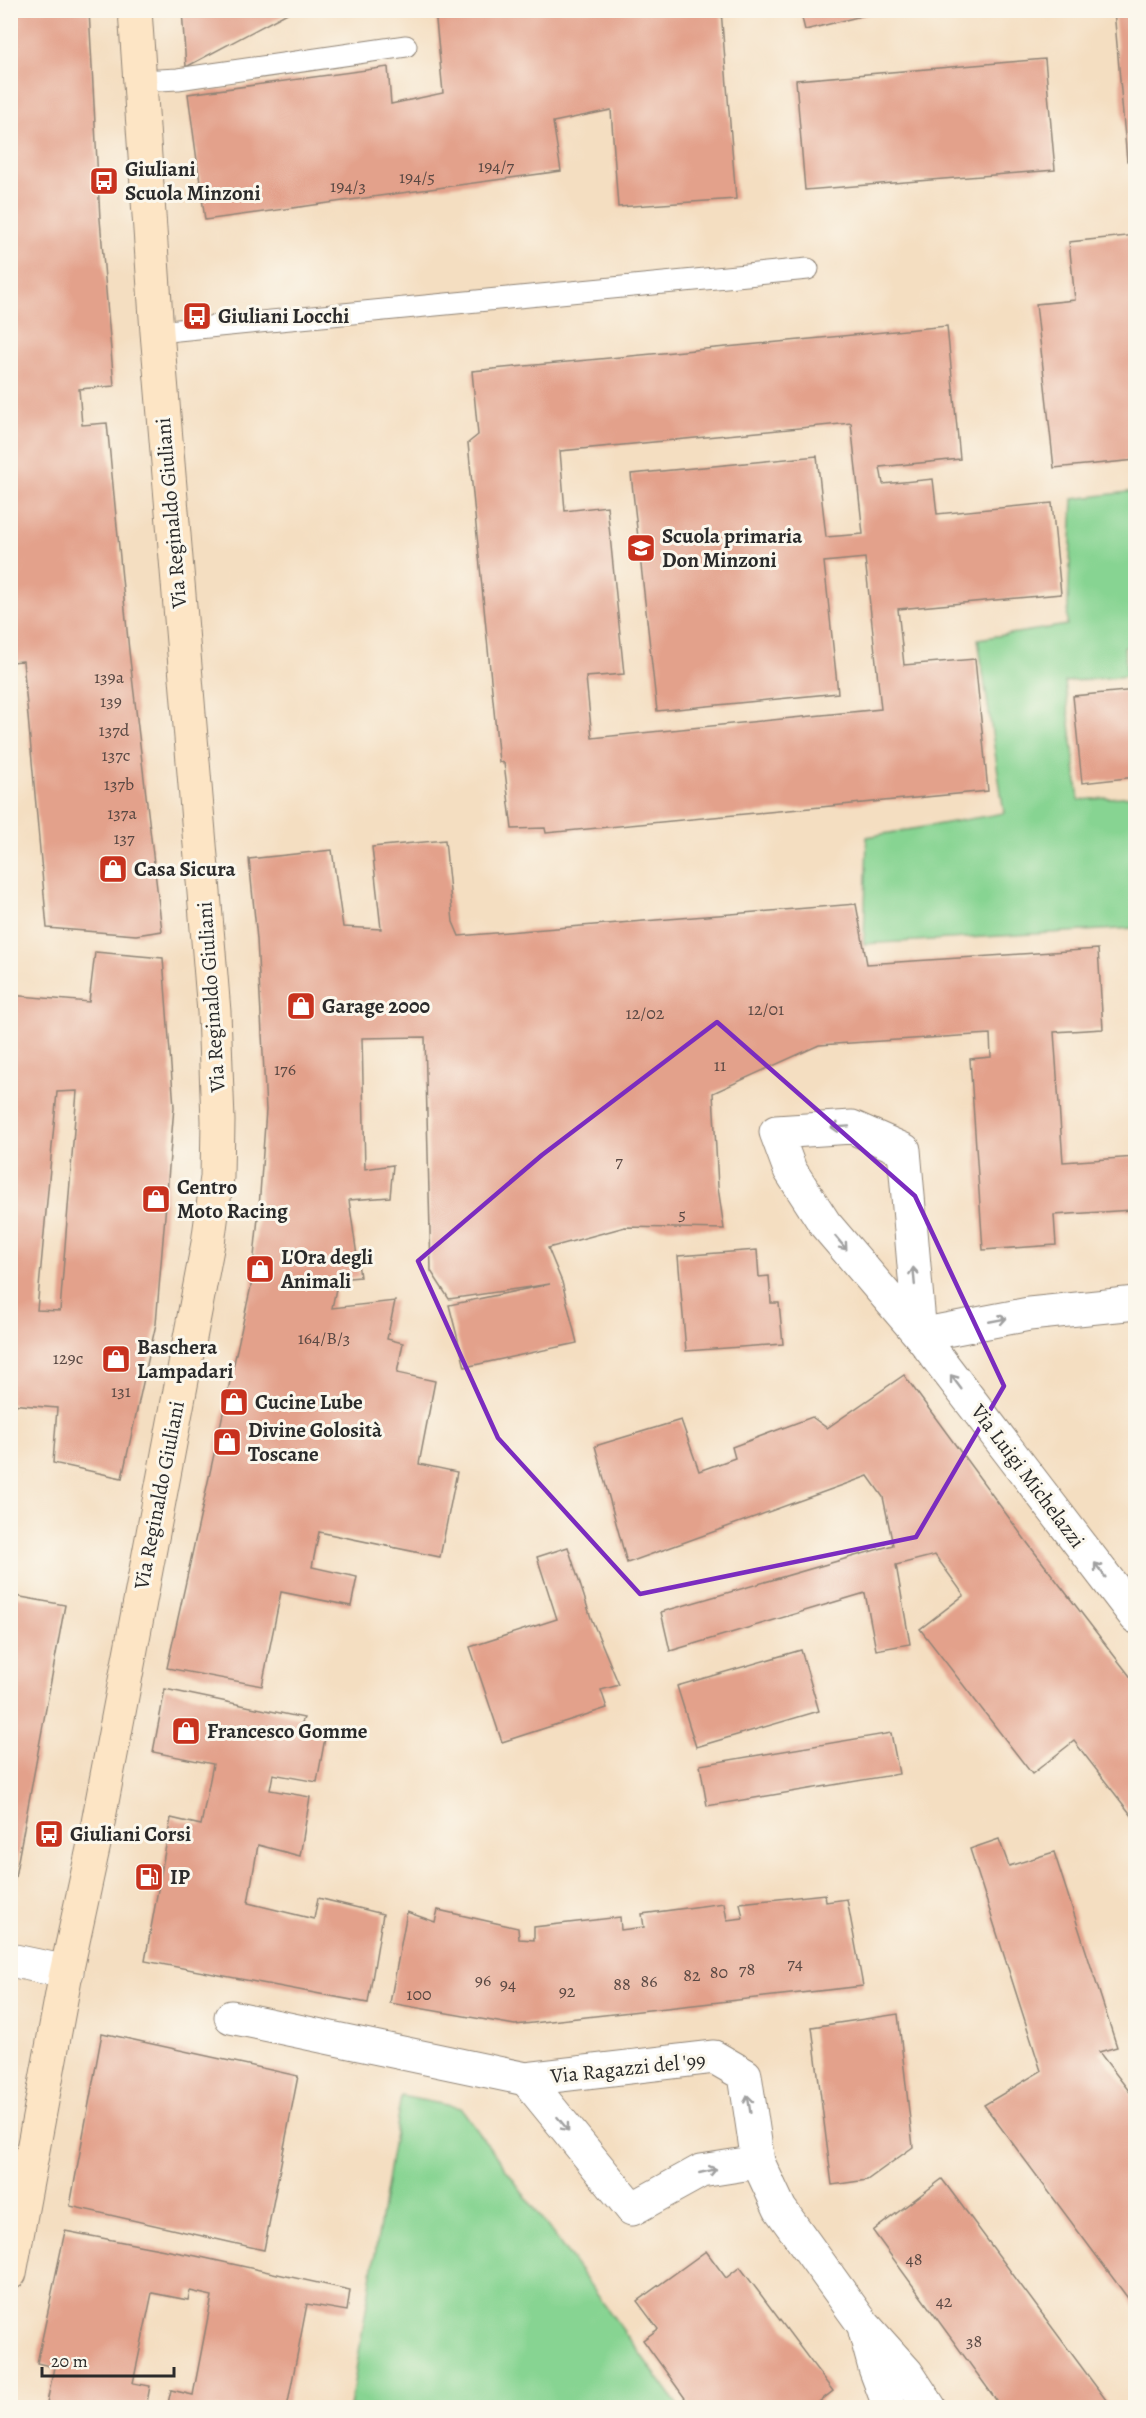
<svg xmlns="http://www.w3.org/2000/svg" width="1146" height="2418" font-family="Alegreya,serif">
  <rect width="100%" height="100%" fill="#fbf7ec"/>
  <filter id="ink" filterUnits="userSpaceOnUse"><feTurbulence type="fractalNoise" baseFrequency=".0167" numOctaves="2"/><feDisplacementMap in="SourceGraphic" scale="12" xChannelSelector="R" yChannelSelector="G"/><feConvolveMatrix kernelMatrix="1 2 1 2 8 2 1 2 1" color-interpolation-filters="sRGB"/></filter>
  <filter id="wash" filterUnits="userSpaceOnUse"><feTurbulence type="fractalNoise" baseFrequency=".008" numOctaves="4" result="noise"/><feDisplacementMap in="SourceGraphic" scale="24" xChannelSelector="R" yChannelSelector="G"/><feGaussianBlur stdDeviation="1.35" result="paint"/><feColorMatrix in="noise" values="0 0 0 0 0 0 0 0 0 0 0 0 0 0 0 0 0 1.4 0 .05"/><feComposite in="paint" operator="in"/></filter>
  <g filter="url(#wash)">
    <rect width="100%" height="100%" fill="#f4dec1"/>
    <g fill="#87d492" stroke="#59805e" stroke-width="1.5">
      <path d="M 1135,491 L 1136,646 L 1124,647 L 1127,676 L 1065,682 L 1079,800 L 1135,796 L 1135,928 L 864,944 L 867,837 L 1004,813 L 978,639 L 1067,625 L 1073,499 Z"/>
      <path d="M 401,2096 L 461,2108 L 679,2407 L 350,2407 Z"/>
    </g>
    <g id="blocks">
      <g fill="#e3a18b" fill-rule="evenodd">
        <path d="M 10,10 L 89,10 L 100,219 L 114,386 L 79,389 L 82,425 L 107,423 L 129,651 L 162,931 L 136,935 L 47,928 L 23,661 L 10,662 Z"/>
        <path d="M 182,10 L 293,10 L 186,67 Z"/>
        <path d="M 435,10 L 721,10 L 736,199 L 618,207 L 611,110 L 553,122 L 561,171 L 205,220 L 188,94 L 388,67 L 391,104 L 443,93 Z"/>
        <path d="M 800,10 L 882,10 L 882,11 L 805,30 Z"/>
        <path d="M 1114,10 L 1136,10 L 1136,160 L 1127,161 Z"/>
        <path d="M 1045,59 L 1055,170 L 805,190 L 796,80 Z"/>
        <path d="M 1136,235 L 1136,460 L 1054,468 L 1036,304 L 1075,300 L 1069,242 Z"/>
        <path d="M 947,326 L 960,459 L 880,467 L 883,484 L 933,479 L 937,514 L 1052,503 L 1061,594 L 898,609 L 904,665 L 975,659 L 988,791 L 546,833 L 545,828 L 512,829 L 504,763 L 499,762 L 468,443 L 478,435 L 472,371 ZM 851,423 L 863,534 L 826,537 L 817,456 L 631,474 L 657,711 L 838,693 L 824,562 L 865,558 L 881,709 L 592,738 L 586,677 L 624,674 L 607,506 L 565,511 L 560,451 Z"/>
        <path d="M 1136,690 L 1136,777 L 1082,783 L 1073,696 Z"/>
        <path d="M 445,840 L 453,922 L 459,936 L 856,904 L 867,964 L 1098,949 L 1103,1029 L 1054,1032 L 1063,1162 L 1136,1157 L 1136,1224 L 1132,1210 L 1054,1215 L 1056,1245 L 983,1250 L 970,1059 L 991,1057 L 990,1034 L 819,1045 L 713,1093 L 718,1187 L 724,1229 L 625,1227 L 548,1248 L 562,1282 L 577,1343 L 465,1367 L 449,1305 L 550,1284 L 449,1299 L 431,1271 L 425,1037 L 362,1038 L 365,1169 L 393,1165 L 390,1197 L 349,1200 L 360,1277 L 338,1279 L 332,1308 L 395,1301 L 387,1339 L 403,1343 L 397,1373 L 435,1381 L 419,1464 L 457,1472 L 440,1557 L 319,1532 L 312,1567 L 357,1577 L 351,1606 L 281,1592 L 262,1686 L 167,1668 L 251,1286 L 259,1208 L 266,1110 L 257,939 L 249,859 L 332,850 L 343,927 L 381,929 L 372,847 Z"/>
        <path d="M 95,952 L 163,958 L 174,1107 L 156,1324 L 122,1478 L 53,1463 L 57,1408 L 10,1404 L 10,995 L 89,1002 ZM 77,1091 L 60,1311 L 37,1310 L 57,1092 Z"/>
        <path d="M 757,1250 L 759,1277 L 769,1276 L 771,1303 L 779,1303 L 783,1344 L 686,1351 L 678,1256 Z"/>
        <path d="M 904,1375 L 1029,1545 L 1136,1684 L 1136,1821 L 1074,1741 L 1032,1774 L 920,1629 L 964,1595 L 935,1555 L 896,1565 L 910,1644 L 876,1650 L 865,1593 L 670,1651 L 661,1612 L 893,1545 L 883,1497 L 868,1476 L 627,1563 L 595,1446 L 681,1420 L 699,1471 L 735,1458 L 732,1447 L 812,1417 L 827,1428 Z"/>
        <path d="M 568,1547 L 591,1618 L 619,1685 L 601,1690 L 607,1708 L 502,1742 L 470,1647 L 557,1619 L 537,1557 Z"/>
        <path d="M 10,1595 L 65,1605 L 13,1888 L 10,1892 Z"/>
        <path d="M 801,1650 L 819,1711 L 696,1747 L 677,1686 Z"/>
        <path d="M 165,1689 L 304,1718 L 298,1731 L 325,1738 L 317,1782 L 273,1774 L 270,1790 L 310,1797 L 300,1856 L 258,1845 L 248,1903 L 314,1919 L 318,1898 L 383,1914 L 368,2003 L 145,1961 L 171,1818 L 201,1825 L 213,1764 L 153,1752 Z"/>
        <path d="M 891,1733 L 899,1774 L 707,1806 L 700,1765 Z"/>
        <path d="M 999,1839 L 1009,1866 L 1054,1852 L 1117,2047 L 1099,2052 L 1136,2100 L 1136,2309 L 984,2105 L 1041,2071 L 970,1849 Z"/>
        <path d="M 825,1894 L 826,1902 L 847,1899 L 863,1986 L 515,2025 L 390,2003 L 407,1912 L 435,1922 L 438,1910 L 518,1928 L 519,1939 L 534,1940 L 534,1927 L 620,1917 L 621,1930 L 644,1927 L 642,1914 L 724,1903 L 727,1920 L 743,1918 L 740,1903 Z"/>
        <path d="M 898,2014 L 913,2147 L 867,2180 L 832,2185 L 812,2027 Z"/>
        <path d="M 102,2033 L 298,2076 L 264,2250 L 70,2206 Z"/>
        <path d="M 942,2179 L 1112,2408 L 1002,2408 L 873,2231 Z"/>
        <path d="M 65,2231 L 196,2256 L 350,2290 L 347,2311 L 307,2304 L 287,2408 L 167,2408 L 171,2390 L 193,2395 L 212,2296 L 190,2291 L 188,2300 L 152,2293 L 133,2383 L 150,2386 L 146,2408 L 46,2408 L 54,2367 L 37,2363 Z"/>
        <path d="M 706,2251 L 726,2278 L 740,2267 L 833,2391 L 819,2402 L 823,2408 L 692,2408 L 643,2340 L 658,2329 L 637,2301 Z"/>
      </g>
    </g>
  </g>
  <g filter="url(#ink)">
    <use href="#blocks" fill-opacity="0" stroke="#908476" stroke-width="1.5"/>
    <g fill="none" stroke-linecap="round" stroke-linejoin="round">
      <g stroke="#908476" stroke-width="23">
        <g id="service">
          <path d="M 140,81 L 178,79 L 406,46"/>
          <path d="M 157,332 L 808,269"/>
        </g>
      </g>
      <g stroke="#908476" stroke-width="35">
        <g id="minor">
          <path d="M 920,1335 L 904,1150 L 852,1127 L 776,1132 L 790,1170 L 825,1224 L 920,1335 L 1136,1617"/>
          <path d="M 920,1335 L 1029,1314 L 1136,1303"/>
          <path d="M 10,1960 L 67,1972"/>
          <path d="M 231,2017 L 526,2079 L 714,2057 L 745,2075 L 758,2162 L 780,2209 L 863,2324 L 907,2373 L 930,2408"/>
          <path d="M 526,2079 L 632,2209 L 701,2171 L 758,2162"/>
          <path d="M 865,2331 L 875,2368 L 890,2408"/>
        </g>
      </g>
      <g stroke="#908476" stroke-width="35">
        <path id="secondary" d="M 10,2273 L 65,1978 L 94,1844 L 208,1243 L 217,1177 L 218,1121 L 214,1012 L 157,332 L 135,10"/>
      </g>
      <use href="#service" stroke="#fff" stroke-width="21"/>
      <use href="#minor" stroke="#fff" stroke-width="33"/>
      <use href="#secondary" stroke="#fde5c5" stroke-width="33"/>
    </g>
    <defs><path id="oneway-shaft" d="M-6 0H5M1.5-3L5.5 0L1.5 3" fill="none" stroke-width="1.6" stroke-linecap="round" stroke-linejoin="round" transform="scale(1.5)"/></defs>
    <g stroke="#a0a0a0">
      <use href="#oneway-shaft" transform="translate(840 1127) rotate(176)"/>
      <use href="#oneway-shaft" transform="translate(841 1243) rotate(50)"/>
      <use href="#oneway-shaft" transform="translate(914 1276) rotate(-95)"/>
      <use href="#oneway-shaft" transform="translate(998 1320) rotate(-11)"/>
      <use href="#oneway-shaft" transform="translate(956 1382) rotate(-127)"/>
      <use href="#oneway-shaft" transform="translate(1100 1570) rotate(-127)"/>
      <use href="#oneway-shaft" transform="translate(749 2104) rotate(-99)"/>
      <use href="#oneway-shaft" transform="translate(563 2124) rotate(51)"/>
      <use href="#oneway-shaft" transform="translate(708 2171) rotate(-13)"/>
    </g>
  </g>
  <path fill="none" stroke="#7b2cbf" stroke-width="4.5" stroke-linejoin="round" d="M 717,1022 L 915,1196 L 1004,1386 L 916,1537 L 640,1594 L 498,1438 L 418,1261 L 542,1155 Z"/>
  <defs>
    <g id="bus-square" transform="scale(1.5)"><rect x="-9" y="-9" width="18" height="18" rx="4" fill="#c8321e" stroke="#fbf7ec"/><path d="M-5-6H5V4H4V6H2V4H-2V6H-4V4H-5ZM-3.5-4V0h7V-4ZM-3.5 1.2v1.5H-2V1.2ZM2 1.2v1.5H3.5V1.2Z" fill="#fff"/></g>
    <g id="school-square" transform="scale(1.5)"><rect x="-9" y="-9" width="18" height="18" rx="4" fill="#c8321e" stroke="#fbf7ec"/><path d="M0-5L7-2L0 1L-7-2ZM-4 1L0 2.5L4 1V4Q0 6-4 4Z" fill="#fff"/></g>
    <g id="shop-square" transform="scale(1.5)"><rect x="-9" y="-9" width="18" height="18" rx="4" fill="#c8321e" stroke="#fbf7ec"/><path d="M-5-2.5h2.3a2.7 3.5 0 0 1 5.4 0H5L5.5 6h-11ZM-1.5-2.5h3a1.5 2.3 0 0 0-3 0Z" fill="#fff"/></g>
    <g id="fuel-square" transform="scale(1.5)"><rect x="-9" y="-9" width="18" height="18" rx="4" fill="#c8321e" stroke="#fbf7ec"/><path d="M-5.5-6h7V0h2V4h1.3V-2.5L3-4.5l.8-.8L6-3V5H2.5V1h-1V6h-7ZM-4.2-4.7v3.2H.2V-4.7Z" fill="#fff"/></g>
  </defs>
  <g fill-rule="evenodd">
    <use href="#bus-square" x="104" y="181"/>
    <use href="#bus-square" x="197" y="316"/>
    <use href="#school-square" x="641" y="548"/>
    <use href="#shop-square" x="113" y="869"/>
    <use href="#shop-square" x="301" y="1006"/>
    <use href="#shop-square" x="156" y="1199"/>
    <use href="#shop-square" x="260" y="1269"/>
    <use href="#shop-square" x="116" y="1359"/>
    <use href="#shop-square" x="234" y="1402"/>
    <use href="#shop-square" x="227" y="1442"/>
    <use href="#shop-square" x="186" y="1731"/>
    <use href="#bus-square" x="49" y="1834"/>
    <use href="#fuel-square" x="149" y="1877"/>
  </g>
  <g text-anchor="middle" stroke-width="6" stroke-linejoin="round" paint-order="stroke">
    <g font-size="18" fill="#594843">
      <text x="496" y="172">194/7</text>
      <text x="417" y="183">194/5</text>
      <text x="348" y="192">194/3</text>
      <text x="109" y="683">139a</text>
      <text x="111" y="707">139</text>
      <text x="114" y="736">137d</text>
      <text x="116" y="761">137c</text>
      <text x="119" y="790">137b</text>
      <text x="122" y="819">137a</text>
      <text x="124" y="844">137</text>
      <text x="766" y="1015">12/01</text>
      <text x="645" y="1019">12/02</text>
      <text x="720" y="1071">11</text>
      <text x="285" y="1075">176</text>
      <text x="619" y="1167">7</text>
      <text x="682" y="1220">5</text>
      <text x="324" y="1344">164/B/3</text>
      <text x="68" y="1364">129c</text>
      <text x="121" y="1397">131</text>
      <text x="795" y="1969">74</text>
      <text x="747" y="1975">78</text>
      <text x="719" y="1978">80</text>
      <text x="692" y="1981">82</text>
      <text x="483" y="1986">96</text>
      <text x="649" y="1987">86</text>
      <text x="508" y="1990">94</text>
      <text x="622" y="1990">88</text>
      <text x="567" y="1997">92</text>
      <text x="419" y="2000">100</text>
      <text x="914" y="2265">48</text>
      <text x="944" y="2307">42</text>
      <text x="974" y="2347">38</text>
    </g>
    <g font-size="21" font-weight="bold" fill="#2b2b2b" stroke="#fbf7ec" text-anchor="start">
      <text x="125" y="176">Giuliani<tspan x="125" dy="24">Scuola Minzoni</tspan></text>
      <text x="218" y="323">Giuliani Locchi</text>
      <text x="662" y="543">Scuola primaria<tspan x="662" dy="24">Don Minzoni</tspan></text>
      <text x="134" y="876">Casa Sicura</text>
      <text x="322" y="1013">Garage 2000</text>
      <text x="177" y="1194">Centro<tspan x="177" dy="24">Moto Racing</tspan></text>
      <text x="281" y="1264">L'Ora degli<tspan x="281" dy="24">Animali</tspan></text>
      <text x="137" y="1354">Baschera<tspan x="137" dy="24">Lampadari</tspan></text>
      <text x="255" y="1409">Cucine Lube</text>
      <text x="248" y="1437">Divine Golosità<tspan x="248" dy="24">Toscane</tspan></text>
      <text x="207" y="1738">Francesco Gomme</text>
      <text x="70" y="1841">Giuliani Corsi</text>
      <text x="170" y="1884">IP</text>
    </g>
    <g font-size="21" fill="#2b2b2b" stroke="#fbf7ec">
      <text transform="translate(171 513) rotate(-95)" y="7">Via Reginaldo Giuliani</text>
      <text transform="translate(211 997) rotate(-94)" y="7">Via Reginaldo Giuliani</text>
      <text transform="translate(1028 1476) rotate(53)" y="7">Via Luigi Michelazzi</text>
      <text transform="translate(159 1495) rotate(-79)" y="7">Via Reginaldo Giuliani</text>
      <text transform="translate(628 2068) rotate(-6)" y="7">Via Ragazzi del '99</text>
    </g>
  </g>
  <rect width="1146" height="2418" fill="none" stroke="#fbf7ec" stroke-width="36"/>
  <path d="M42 2367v9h132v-9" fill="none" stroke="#2b2b2b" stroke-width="3"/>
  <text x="51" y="2367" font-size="18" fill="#2b2b2b" stroke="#fbf7ec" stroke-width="4.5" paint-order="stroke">20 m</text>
</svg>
